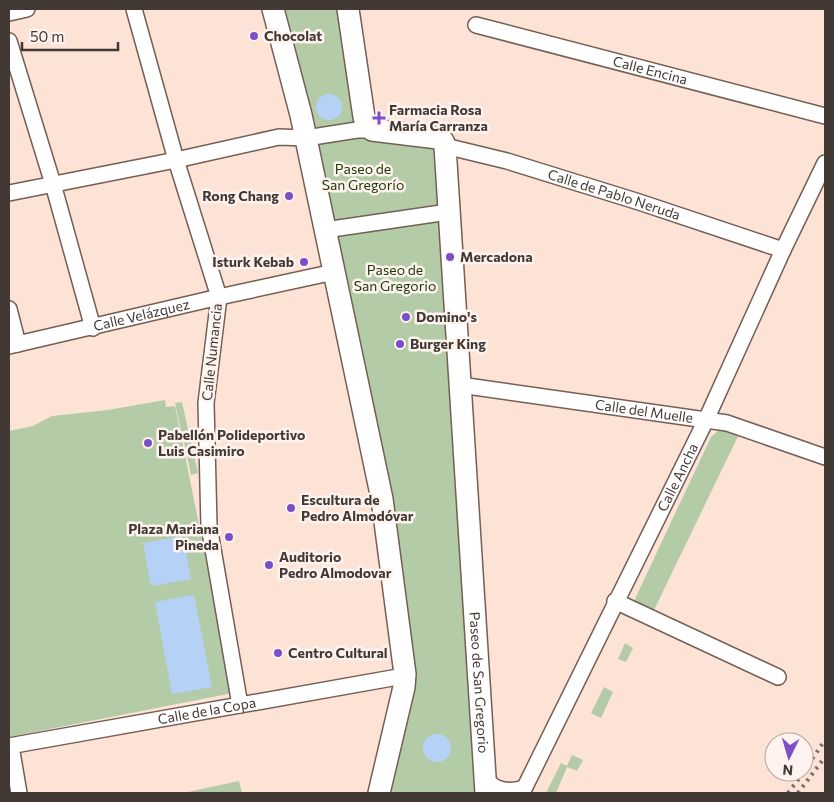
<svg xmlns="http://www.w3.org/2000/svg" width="834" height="802" font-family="Commissioner,sans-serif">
  <rect width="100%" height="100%" fill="#fde2d6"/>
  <g fill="#b3cca7">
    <path d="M 273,9 L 348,9 L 364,117 L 438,138 L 486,793 L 379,793 L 405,661 Z"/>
    <path d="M 165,400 L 166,407 L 175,406 L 233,693 L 9,737 L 9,431 L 33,426 L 52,416 L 108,410 Z"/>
    <path d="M 182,402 L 189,434 L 182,436 L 175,403 Z"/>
    <path d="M 727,423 L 742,428 L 654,610 L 634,601 L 711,437 Z"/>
    <path d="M 191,441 L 198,473 L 191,475 L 184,442 Z"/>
    <path d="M 625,643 L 633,648 L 626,662 L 618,659 Z"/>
    <path d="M 604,687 L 613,692 L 601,718 L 591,713 Z"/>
    <path d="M 572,755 L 583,760 L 577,771 L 567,767 L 556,793 L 546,793 L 561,763 L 567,766 Z"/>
    <path d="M 239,781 L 242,793 L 183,793 Z"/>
  </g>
  <g fill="#b5d2f6">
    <circle cx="329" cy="107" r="13"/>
    <path d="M 183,536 L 191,579 L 151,586 L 143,543 Z"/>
    <path d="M 194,595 L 212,687 L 172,694 L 155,602 Z"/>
    <circle cx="437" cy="748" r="14"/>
  </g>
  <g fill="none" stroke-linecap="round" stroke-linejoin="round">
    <g stroke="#755e54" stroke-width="18">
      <g id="street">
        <path d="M 134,9 L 176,160 L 219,297 L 206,403 L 209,526 L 240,705"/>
        <path d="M 9,13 L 27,9"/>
        <path id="s1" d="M 476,25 L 825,116"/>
        <path d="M 9,41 L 53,184 L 93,328"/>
        <path id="s2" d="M 445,146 L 507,161 L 639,202 L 783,250"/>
        <path d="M 9,193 L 176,160 L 279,137 L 306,138 L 357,130 L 372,130"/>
        <path d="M 325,230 L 448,212"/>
        <path d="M 9,309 L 18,344"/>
        <path id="s3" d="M 9,346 L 219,297 L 334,272"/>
        <path id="s4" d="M 460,385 L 727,423 L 825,457"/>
        <path d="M 615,601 L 778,677"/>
        <path id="s5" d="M 9,746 L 398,677 L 405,674"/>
        <path d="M 11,746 L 19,793"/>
        <path d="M 485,777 C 493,791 509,793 524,788"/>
        <path id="s6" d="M 522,793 L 706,420 L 783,250 L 825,163"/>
      </g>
    </g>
    <g stroke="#755e54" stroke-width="24">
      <g id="secondary">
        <path d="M 273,9 L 301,115 L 382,499 L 405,674 L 404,687 L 379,793"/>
        <path id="s7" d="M 348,9 L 364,117 L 366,123 L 372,130 L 438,138 L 443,141 L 445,146 L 486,793"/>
      </g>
    </g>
    <use href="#street" stroke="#fff" stroke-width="15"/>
    <use href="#secondary" stroke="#fff" stroke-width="21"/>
    <g stroke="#7c6d66" stroke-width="4" stroke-dasharray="2.5 5" stroke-linecap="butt">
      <path d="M 804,771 L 825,740"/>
      <path d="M 788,793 L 804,772"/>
      <path d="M 798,793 L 825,757"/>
    </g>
  </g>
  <g fill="#7b4fc8" stroke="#fef3ee" stroke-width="2">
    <circle cx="254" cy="36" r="5"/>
    <path d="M376.5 110.5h5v5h5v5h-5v5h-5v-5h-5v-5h5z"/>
    <circle cx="289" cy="196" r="5"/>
    <circle cx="450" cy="257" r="5"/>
    <circle cx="304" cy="262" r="5"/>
    <circle cx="406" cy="317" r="5"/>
    <circle cx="400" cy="344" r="5"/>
    <circle cx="148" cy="443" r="5"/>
    <circle cx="291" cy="508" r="5"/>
    <circle cx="229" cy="537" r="5"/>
    <circle cx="269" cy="565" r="5"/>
    <circle cx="278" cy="653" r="5"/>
  </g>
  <g text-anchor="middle" stroke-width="5" stroke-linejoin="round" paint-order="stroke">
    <g font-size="14" font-weight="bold" fill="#433934" stroke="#fef3ee" text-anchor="start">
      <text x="264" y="41">Chocolat</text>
      <text x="389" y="115">Farmacia Rosa<tspan x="389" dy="16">María Carranza</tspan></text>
      <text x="279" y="201" text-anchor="end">Rong Chang</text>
      <text x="460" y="262">Mercadona</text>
      <text x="294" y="267" text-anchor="end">Isturk Kebab</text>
      <text x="416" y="322">Domino's</text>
      <text x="410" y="349">Burger King</text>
      <text x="158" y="440">Pabellón Polideportivo<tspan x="158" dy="16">Luis Casimiro</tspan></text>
      <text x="301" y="505">Escultura de<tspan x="301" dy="16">Pedro Almodóvar</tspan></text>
      <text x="219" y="534" text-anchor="end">Plaza Mariana<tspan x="219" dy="16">Pineda</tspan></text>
      <text x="279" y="562">Auditorio<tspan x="279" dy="16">Pedro Almodovar</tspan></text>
      <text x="288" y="658">Centro Cultural</text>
    </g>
    <g font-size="14" fill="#433934" stroke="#fef3ee">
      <text dy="5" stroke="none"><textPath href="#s1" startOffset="180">Calle Encina</textPath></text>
      <text dy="5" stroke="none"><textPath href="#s2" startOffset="176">Calle de Pablo Neruda</textPath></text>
      <text dy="5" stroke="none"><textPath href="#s3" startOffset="136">Calle Velázquez</textPath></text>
      <text transform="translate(212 352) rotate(-84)" y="5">Calle Numancia</text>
      <text dy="5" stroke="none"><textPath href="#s4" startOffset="186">Calle del Muelle</textPath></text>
      <text dy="5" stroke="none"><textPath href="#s6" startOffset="352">Calle Ancha</textPath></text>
      <text dy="5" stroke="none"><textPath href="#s7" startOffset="740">Paseo de San Gregorio</textPath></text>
      <text dy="5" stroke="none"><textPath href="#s5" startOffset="201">Calle de la Copa</textPath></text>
    </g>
    <g font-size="14" fill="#1b3906" stroke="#fef3ee">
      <text x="363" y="174">Paseo de<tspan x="363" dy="16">San Gregorío</tspan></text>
      <text x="395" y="275">Paseo de<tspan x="395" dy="16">San Gregorio</tspan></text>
    </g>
  </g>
  <rect width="834" height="802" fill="none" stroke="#433934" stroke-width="20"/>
  <g transform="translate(789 757) rotate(185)"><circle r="24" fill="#fef3ee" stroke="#b3a9a4"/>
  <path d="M0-4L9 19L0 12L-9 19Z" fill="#7b4fc8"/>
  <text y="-8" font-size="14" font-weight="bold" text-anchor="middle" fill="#433934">N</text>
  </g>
  <path d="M22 42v8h96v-8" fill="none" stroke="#433934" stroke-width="2.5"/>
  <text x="30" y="42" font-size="15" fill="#433934" stroke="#fef3ee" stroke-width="4" paint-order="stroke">50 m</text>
</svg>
